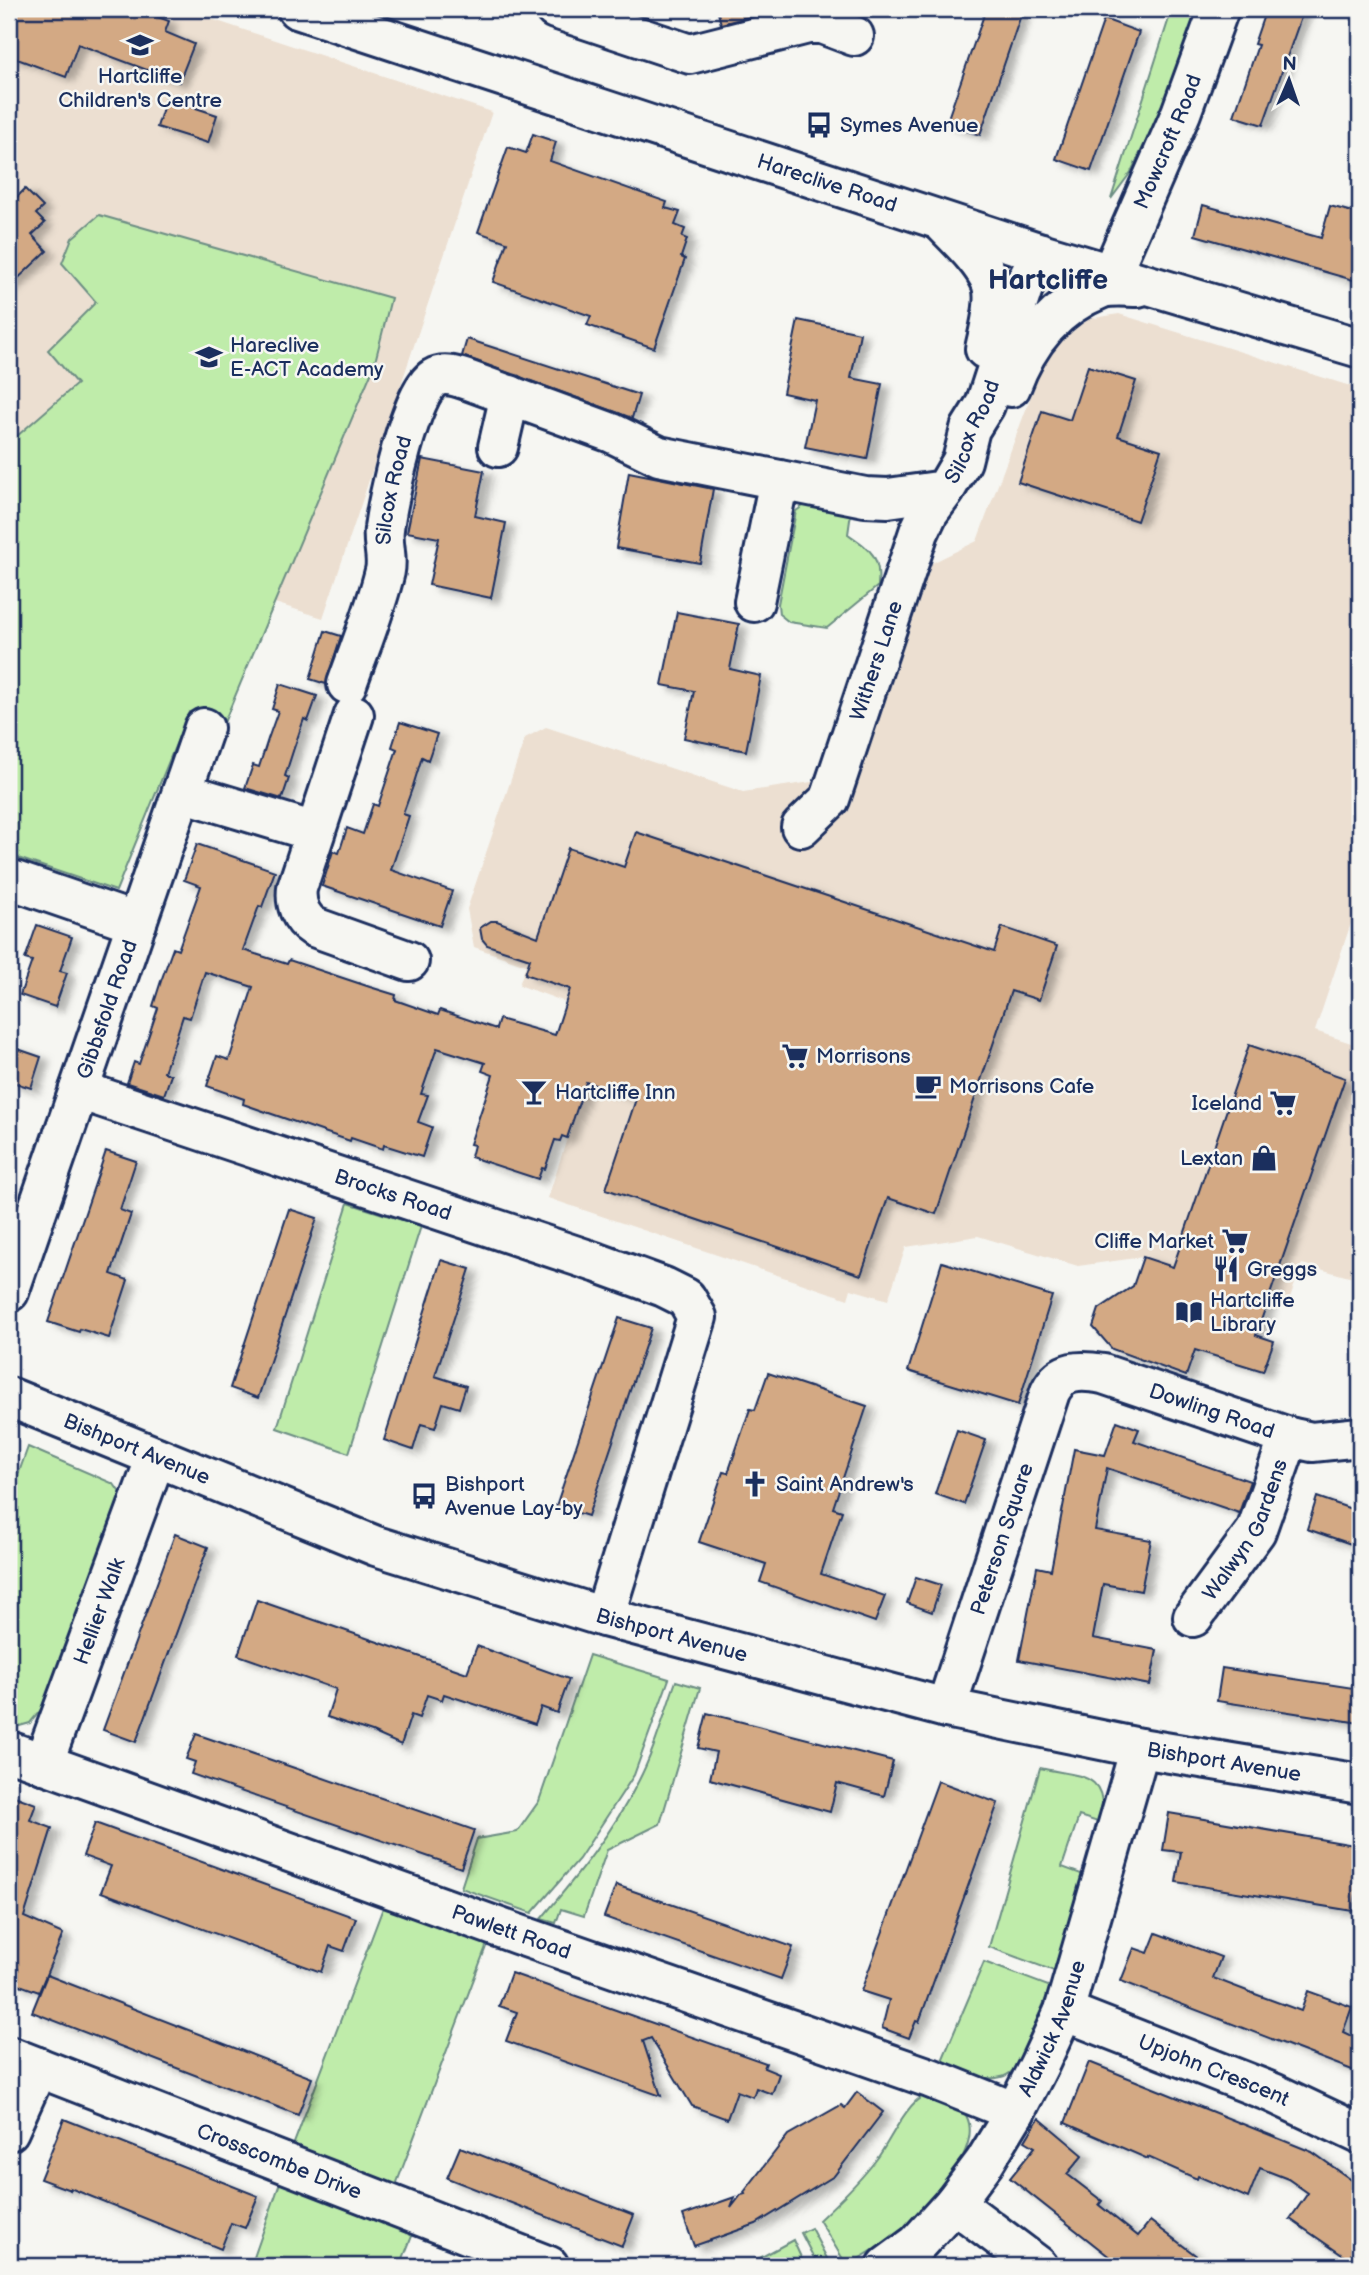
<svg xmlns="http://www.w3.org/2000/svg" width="1369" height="2275" font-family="'Balsamiq Sans',sans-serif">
  <defs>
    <filter id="shadow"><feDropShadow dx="8" dy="4.5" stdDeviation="3.5" flood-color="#0004"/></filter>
  </defs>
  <rect width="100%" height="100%" fill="#f6f6f2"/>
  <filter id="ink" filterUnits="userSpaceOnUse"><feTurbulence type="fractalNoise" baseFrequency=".0143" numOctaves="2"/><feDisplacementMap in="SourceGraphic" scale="14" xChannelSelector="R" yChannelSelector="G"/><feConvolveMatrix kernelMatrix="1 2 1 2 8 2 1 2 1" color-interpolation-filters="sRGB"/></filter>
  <g filter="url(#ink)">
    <g fill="#ecdfd1">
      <path d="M 9,9 L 181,9 L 492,112 L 323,618 L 275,603 L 223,725 L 189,712 L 116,891 L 9,855 Z"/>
      <path d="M 1119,314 L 1360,389 L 1360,709 L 1356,722 L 1360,724 L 1360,896 L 1315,1031 L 1360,1046 L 1360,1145 L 1354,1165 L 1360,1167 L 1360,1280 L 1302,1264 L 1287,1306 L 1143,1257 L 1078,1266 L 978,1236 L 906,1247 L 888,1300 L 851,1289 L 848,1299 L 548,1198 L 606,1017 L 519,985 L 526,965 L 474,947 L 467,909 L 525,738 L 546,727 L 743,792 L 818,781 L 852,790 L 930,564 L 977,541 L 1043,364 L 1059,342 L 1088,319 Z"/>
    </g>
    <g fill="#bfecaa" stroke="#6d8e84" stroke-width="2">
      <path d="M 1172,9 L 1195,9 L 1195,24 L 1181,64 L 1157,118 L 1131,172 L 1111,199 Z"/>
      <path d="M 99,215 L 391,298 L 374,366 L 223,725 L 189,712 L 116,891 L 9,855 L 9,443 L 77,384 L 48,350 L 96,302 L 62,263 L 72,238 Z"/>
      <path d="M 806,504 L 851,513 L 848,534 C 871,550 881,556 878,586 L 827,628 L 789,622 L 779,614 L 778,604 L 796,511 Z"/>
      <path d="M 348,1203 L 421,1226 L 349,1453 L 277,1428 Z"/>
      <path d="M 28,1447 L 114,1484 L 121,1494 L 121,1500 L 45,1705 L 30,1723 L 9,1729 L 9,1500 Z"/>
      <path d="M 589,1655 L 669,1679 L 634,1775 L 579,1859 L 532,1913 L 461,1888 L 477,1839 L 517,1832 L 539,1801 Z"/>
      <path d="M 676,1681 L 700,1688 L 660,1824 L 607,1850 L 584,1916 L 561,1909 L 556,1923 L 541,1919 C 577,1876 613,1832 638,1782 C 655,1750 664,1714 676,1681 Z"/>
      <path d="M 1040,1768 C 1080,1777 1109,1771 1101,1823 L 1079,1816 L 1062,1867 L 1084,1875 L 1054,1971 L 989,1947 Z"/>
      <path d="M 384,1905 L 487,1944 L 396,2185 L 293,2146 Z"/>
      <path d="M 984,1962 L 1051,1987 L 1017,2065 C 1002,2091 962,2072 941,2063 Z"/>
      <path d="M 925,2095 C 934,2098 948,2100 956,2105 C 1000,2135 925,2212 900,2232 C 884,2244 867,2254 850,2264 L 846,2264 L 819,2220 C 839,2201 859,2182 876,2160 C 889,2143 906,2103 925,2095 Z"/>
      <path d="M 282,2177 L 414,2231 L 400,2266 L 251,2266 Z"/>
      <path d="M 811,2228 L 831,2266 L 818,2266 L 801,2233 Z"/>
      <path d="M 793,2240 L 805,2266 L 739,2266 L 739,2264 L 758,2259 Z"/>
    </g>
    <g fill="#d3a984" stroke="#1b2f5e" stroke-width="2" filter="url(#shadow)">
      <path d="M 9,9 L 136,9 L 169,21 L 165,32 L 194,44 L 179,82 L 78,44 L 66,77 L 9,56 Z"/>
      <path d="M 717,9 L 779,9 L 721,24 Z"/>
      <path d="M 986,9 L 1023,9 L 980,135 L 946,124 Z"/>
      <path d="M 1266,9 L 1304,9 L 1263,125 L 1234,116 L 1258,45 L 1254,44 Z"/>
      <path d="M 1104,19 L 1139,32 L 1091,171 L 1056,159 Z"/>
      <path d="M 166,98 L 217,115 L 208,143 L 157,127 Z"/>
      <path d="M 533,134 L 556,142 L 550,161 L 667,202 L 665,208 L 680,212 L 675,225 L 685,229 L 682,237 L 687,239 L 681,257 L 685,259 L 654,348 L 587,325 L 591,316 L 493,282 L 507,242 L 478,232 L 508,147 L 526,153 Z"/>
      <path d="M 25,189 L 43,207 L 36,214 L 45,223 L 32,235 L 47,251 L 9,287 L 9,205 Z"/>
      <path d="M 1203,205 L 1321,238 L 1330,206 L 1360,214 L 1360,282 L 1195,235 Z"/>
      <path d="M 798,320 L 860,333 L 851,378 L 882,384 L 867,459 L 805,447 L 815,400 L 783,393 Z"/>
      <path d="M 467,339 L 639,395 L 632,418 L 462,356 Z"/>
      <path d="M 1088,366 L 1136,381 L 1118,436 L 1161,450 L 1137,521 L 1018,482 L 1042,411 L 1070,420 Z"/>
      <path d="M 422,459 L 484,471 L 475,516 L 506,523 L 491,598 L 429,585 L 439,538 L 407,532 Z"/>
      <path d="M 629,472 L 713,489 L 700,563 L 616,548 Z"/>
      <path d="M 677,612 L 739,624 L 730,669 L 761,676 L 746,751 L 684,738 L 694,691 L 662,685 Z"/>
      <path d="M 325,631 L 341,636 L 326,684 L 310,679 Z"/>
      <path d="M 280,684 L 317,696 L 308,721 L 304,719 L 294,748 L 285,776 L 289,778 L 282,799 L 245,788 L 253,765 L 259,767 L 268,739 L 278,711 L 272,709 Z"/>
      <path d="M 400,722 L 437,734 L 428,760 L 422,757 L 413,786 L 403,814 L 409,816 L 391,870 L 452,891 L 440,926 L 322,886 L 333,851 L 339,853 L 347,828 L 363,834 L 373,804 L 378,806 L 397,749 L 392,747 Z"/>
      <path d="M 636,832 L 994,952 L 1002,927 L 1057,946 L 1039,1000 L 1011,991 L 936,1214 L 888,1198 L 861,1275 L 606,1189 L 636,1099 L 586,1082 L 567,1138 L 562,1136 L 560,1141 L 555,1140 L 545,1169 L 542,1168 L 538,1179 L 471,1157 L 474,1145 L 470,1144 L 493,1075 L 482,1071 L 485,1063 L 437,1048 L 421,1094 L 428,1095 L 418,1122 L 432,1127 L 422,1157 L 384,1145 L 383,1149 L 351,1138 L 350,1141 L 243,1104 L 244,1099 L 207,1086 L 217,1056 L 229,1060 L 253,987 L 205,972 L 190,1018 L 183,1016 L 174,1044 L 164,1072 L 171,1075 L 164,1095 L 127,1083 L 134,1062 L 139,1064 L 158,1008 L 153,1006 L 161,981 L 173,948 L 178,950 L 201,886 L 184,880 L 197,844 L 275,871 L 262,907 L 259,906 L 243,950 L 287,964 L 289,960 L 370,987 L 396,995 L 395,1000 L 438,1015 L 440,1010 L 496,1029 L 499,1019 L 555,1035 L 570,989 L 525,974 L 530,959 L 487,945 L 482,939 L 480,928 L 491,921 L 497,921 L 538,937 L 568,848 L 624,867 Z"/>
      <path d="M 37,925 L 72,937 L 60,971 L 67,973 L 55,1007 L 20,995 L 32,961 L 25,959 Z"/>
      <path d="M 1249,1045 L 1345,1078 L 1256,1335 L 1274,1341 L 1263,1371 L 1195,1350 L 1186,1376 L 1112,1349 L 1093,1327 L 1099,1309 L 1133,1286 L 1143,1257 L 1173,1267 Z"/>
      <path d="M 9,1046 L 41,1057 L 31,1088 L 9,1081 Z"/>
      <path d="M 106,1151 L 136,1161 L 120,1210 L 131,1214 L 111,1274 L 128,1280 L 109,1338 L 80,1329 L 79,1332 L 48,1322 Z"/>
      <path d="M 289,1209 L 317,1218 L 258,1398 L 230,1388 Z"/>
      <path d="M 441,1260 L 470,1269 L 435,1376 L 466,1386 L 459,1408 L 443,1403 L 435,1428 L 421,1424 L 413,1450 L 384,1440 Z"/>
      <path d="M 942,1262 L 1052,1296 L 1018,1405 L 908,1371 Z"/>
      <path d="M 619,1318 L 651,1328 L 588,1516 L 556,1506 Z"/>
      <path d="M 768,1373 L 867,1406 L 833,1508 L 842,1511 L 821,1574 L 885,1596 L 875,1622 L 760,1582 L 766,1564 L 699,1542 L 723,1472 L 728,1473 L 750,1409 L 755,1410 Z"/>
      <path d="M 1117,1421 L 1139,1429 L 1134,1441 L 1250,1481 L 1239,1513 L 1107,1468 L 1095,1530 L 1151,1540 L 1141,1591 L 1103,1584 L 1093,1638 L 1157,1650 L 1150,1685 L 1019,1660 L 1037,1567 L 1051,1570 L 1074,1449 L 1105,1455 Z"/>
      <path d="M 957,1430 L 986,1440 L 964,1504 L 935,1494 Z"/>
      <path d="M 1317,1497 L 1360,1512 L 1360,1547 L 1307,1529 Z"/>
      <path d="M 175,1534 L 208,1547 L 136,1742 L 103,1730 Z"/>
      <path d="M 916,1577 L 941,1585 L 932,1612 L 907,1603 Z"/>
      <path d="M 257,1600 L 467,1673 L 477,1646 L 569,1679 L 557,1713 L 541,1707 L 535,1724 L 444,1694 L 442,1700 L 427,1695 L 419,1718 L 411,1715 L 401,1745 L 372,1732 L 327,1717 L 336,1689 L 238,1655 Z"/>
      <path d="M 1222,1668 L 1360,1689 L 1360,1723 L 1217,1701 Z"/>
      <path d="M 707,1713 L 893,1761 L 884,1796 L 837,1783 L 830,1812 L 710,1779 L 716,1752 L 698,1748 Z"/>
      <path d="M 196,1734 L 474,1830 L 461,1868 L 191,1774 L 195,1762 L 186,1759 Z"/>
      <path d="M 938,1781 L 998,1803 L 919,2022 L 916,2021 L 909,2038 L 882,2028 L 889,2000 L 861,1991 Z"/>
      <path d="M 9,1794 L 36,1804 L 30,1820 L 52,1828 L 24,1917 L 63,1934 L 39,1992 L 14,1983 L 18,1969 L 9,1967 Z"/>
      <path d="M 1169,1813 L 1360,1846 L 1360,1882 L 1358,1882 L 1353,1911 L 1176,1882 L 1181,1852 L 1163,1850 Z"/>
      <path d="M 95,1823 L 356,1918 L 344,1951 L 330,1946 L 321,1972 L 101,1892 L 111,1866 L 83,1856 Z"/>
      <path d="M 616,1885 L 793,1947 L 781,1979 L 604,1917 Z"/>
      <path d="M 1156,1933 L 1221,1957 L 1213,1978 L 1255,1994 L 1301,2011 L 1308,1991 L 1352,2007 L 1343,2032 L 1360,2040 L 1360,2073 L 1121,1981 L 1134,1948 L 1148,1953 Z"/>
      <path d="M 511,1973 L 766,2063 L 764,2068 L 779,2074 L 772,2094 L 756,2088 L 753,2097 L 737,2091 L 727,2119 L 692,2106 L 651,2038 L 643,2041 L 661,2096 L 506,2041 L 517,2012 L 499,2006 Z"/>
      <path d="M 47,1975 L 312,2078 L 298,2115 L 32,2012 Z"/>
      <path d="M 1089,2062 L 1312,2152 L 1360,2186 L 1360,2242 L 1348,2259 L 1290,2219 L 1308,2193 L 1288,2179 L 1260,2168 L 1248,2198 L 1198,2176 L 1197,2179 L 1148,2157 L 1148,2159 L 1065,2123 Z"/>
      <path d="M 857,2092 L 883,2112 L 834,2176 L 756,2224 L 694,2246 L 683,2215 L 735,2197 L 731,2208 L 741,2195 L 745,2194 L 744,2192 L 788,2135 L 841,2105 L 845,2108 Z"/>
      <path d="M 1039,2118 L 1083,2155 L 1067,2174 L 1102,2201 L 1099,2205 L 1138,2236 L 1150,2221 L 1210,2266 L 1121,2266 L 1010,2178 L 1035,2147 L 1025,2141 Z"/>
      <path d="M 64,2119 L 258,2196 L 245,2228 L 231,2223 L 221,2249 L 70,2188 L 70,2190 L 40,2179 Z"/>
      <path d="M 460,2147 L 634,2215 L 622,2246 L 447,2178 Z"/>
    </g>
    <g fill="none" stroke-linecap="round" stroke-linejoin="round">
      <g stroke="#1b2f5e" stroke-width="44">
        <g id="minor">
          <path id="s1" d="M 297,9 L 1041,253 L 1360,348"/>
          <path d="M 555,9 L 690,54 L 808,24 L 822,24 L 854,36"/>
          <path d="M 941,221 C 957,238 982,260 991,282 C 998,300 989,330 985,349"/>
          <path id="s2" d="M 1111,274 L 1181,113 L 1219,9"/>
          <path d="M 1011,387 C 1027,343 1055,307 1100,289 C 1110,285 1126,287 1138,287"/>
          <path d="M 498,447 L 510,395"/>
          <path d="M 754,602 L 779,480"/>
          <path id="s3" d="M 347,684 C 360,647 376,609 385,571 C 388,557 382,543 384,529 C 387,501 411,391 434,378 C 444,372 459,377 470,381 L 612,433 L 659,456 L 865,497 L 888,498 L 945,490 L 962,461 L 970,429 L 985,405 L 1023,288 L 1041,253"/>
          <path d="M 354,715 L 297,888 C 295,904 300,918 314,927 L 409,961"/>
          <path d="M 182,792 L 315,832"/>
          <path id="s4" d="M 801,827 L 830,799 L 919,532 L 928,513 L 945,490"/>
          <path d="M 9,879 L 137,923"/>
          <path id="s5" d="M 79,1090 L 598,1263 L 664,1287 L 686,1298 L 697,1317 L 604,1617"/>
          <path id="s6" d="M 9,1292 L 204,728"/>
          <path id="s7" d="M 9,1397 L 376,1546 L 604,1617 L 946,1708 L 1140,1748 L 1360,1784"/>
          <path id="s8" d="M 1193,1617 L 1256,1531 L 1289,1437"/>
          <path id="s9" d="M 946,1708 L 1050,1392 C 1061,1369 1081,1370 1103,1374 L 1289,1437 L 1312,1442 L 1360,1437"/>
          <path id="s10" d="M 9,1751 L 517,1934 L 930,2078 L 1015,2112"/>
          <path id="s11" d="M 43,1764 L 156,1457"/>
          <path id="s12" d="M 1064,2011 L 1273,2093 L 1360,2134"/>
          <path id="s13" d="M 9,2056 L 549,2266"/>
          <path d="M 9,2131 L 38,2067"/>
          <path d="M 954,2203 L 1038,2266"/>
          <path id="s14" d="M 887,2266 L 917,2244 L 954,2203 L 984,2163 L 1015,2112 L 1039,2065 L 1064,2011 L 1140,1748"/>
        </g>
      </g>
      <use href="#minor" stroke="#f6f6f2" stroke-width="38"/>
    </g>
  </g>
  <defs>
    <g id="school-bare" transform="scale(2.1)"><path d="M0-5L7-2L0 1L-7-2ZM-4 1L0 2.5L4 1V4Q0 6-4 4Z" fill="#1b2f5e" stroke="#f6f6f2" stroke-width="2.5" paint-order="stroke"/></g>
    <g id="bus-bare" transform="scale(2.1)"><path d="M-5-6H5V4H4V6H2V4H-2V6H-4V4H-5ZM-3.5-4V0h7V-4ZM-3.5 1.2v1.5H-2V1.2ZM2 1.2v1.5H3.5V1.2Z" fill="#1b2f5e" stroke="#f6f6f2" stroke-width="2.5" paint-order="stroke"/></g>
    <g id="supermarket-bare" transform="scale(2.1)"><path d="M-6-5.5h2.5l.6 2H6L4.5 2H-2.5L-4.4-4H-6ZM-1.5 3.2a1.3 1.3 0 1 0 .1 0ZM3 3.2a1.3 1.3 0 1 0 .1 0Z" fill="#1b2f5e" stroke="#f6f6f2" stroke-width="2.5" paint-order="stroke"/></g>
    <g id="cafe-bare" transform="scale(2.1)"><path d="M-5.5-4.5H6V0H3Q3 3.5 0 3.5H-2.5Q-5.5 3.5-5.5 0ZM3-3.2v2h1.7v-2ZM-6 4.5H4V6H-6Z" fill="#1b2f5e" stroke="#f6f6f2" stroke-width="2.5" paint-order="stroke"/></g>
    <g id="bar-bare" transform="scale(2.1)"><path d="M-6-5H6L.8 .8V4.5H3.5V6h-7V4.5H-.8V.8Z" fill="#1b2f5e" stroke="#f6f6f2" stroke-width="2.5" paint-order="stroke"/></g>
    <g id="shop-bare" transform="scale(2.1)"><path d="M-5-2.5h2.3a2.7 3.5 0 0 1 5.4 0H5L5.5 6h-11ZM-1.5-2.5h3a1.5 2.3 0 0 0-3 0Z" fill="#1b2f5e" stroke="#f6f6f2" stroke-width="2.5" paint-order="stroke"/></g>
    <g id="restaurant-bare" transform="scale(2.1)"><path d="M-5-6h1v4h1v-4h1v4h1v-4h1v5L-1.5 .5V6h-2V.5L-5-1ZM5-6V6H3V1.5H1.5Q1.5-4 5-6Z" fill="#1b2f5e" stroke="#f6f6f2" stroke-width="2.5" paint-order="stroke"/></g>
    <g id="library-bare" transform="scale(2.1)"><path d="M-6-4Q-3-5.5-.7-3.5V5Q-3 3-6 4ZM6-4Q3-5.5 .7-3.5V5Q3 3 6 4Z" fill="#1b2f5e" stroke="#f6f6f2" stroke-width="2.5" paint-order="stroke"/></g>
    <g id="church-bare" transform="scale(2.1)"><path d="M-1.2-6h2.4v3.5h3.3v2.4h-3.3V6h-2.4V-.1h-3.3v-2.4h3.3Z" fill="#1b2f5e" stroke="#f6f6f2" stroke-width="2.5" paint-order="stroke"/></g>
  </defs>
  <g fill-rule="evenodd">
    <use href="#school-bare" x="140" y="45"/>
    <use href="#bus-bare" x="819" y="125"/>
    <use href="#school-bare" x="209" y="357"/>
    <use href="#supermarket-bare" x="795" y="1056"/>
    <use href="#cafe-bare" x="928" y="1086"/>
    <use href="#bar-bare" x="534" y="1092"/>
    <use href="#supermarket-bare" x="1283" y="1103"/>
    <use href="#shop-bare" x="1264" y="1158"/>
    <use href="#supermarket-bare" x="1235" y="1241"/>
    <use href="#restaurant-bare" x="1226" y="1269"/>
    <use href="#library-bare" x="1189" y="1312"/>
    <use href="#church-bare" x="755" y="1484"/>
    <use href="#bus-bare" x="424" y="1496"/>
  </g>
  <g text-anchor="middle" stroke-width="5" stroke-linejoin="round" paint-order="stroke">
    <g font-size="21" fill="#1b2f5e" stroke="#f6f6f2" text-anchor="start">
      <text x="140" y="83" text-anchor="middle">Hartcliffe<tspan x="140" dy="24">Children's Centre</tspan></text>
      <text x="840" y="132">Symes Avenue</text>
      <text x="230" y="352">Hareclive<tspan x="230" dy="24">E-ACT Academy</tspan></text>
      <text x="816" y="1063">Morrisons</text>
      <text x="949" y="1093">Morrisons Cafe</text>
      <text x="555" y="1099">Hartcliffe Inn</text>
      <text x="1262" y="1110" text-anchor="end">Iceland</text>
      <text x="1243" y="1165" text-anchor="end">Lextan</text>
      <text x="1214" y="1248" text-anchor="end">Cliffe Market</text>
      <text x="1247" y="1276">Greggs</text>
      <text x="1210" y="1307">Hartcliffe<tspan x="1210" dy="24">Library</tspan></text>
      <text x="445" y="1491">Bishport<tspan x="445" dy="24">Avenue Lay-by</tspan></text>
      <text x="776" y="1491">Saint Andrew's</text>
    </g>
    <g font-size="21" fill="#1b2f5e" stroke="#f6f6f2">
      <text dy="7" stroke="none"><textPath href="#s2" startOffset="144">Mowcroft Road</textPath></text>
      <text dy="7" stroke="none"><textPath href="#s1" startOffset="558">Hareclive Road</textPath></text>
      <text dy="7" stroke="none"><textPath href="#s3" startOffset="919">Silcox Road</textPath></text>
      <text dy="7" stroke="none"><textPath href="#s3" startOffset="201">Silcox Road</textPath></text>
      <text dy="7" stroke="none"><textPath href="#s4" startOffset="186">Withers Lane</textPath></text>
      <text dy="7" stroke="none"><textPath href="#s6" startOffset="299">Gibbsfold Road</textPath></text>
      <text dy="7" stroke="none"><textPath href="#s5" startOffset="331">Brocks Road</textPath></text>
      <text dy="7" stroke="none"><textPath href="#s9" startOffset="509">Dowling Road</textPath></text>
      <text dy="7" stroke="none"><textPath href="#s7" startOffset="138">Bishport Avenue</textPath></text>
      <text dy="7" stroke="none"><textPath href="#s8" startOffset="103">Walwyn Gardens</textPath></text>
      <text dy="7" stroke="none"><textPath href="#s9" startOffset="178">Peterson Square</textPath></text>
      <text dy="7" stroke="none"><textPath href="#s11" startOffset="163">Hellier Walk</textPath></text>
      <text dy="7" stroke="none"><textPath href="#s7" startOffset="705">Bishport Avenue</textPath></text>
      <text dy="7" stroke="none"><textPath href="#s7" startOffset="1272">Bishport Avenue</textPath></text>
      <text dy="7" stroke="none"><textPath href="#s10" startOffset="534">Pawlett Road</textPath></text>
      <text dy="7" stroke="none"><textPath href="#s14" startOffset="294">Aldwick Avenue</textPath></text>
      <text dy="7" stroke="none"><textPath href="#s12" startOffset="161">Upjohn Crescent</textPath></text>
      <text dy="7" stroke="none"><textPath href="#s13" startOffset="290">Crosscombe Drive</textPath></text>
    </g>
    <g font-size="28" font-weight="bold" fill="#1b2f5e" stroke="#f6f6f2">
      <text x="1048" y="289">Hartcliffe</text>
    </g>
  </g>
  <rect width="1369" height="2275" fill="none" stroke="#f6f6f2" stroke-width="35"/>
  <rect x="18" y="18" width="1334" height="2240" fill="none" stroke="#1b2f5e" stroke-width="2.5" filter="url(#ink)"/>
  <g transform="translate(1289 80) rotate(2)" stroke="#f6f6f2" stroke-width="5" paint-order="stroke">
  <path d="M0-5L12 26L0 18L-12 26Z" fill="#1b2f5e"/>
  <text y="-10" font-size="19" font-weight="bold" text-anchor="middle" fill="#1b2f5e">N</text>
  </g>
</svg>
